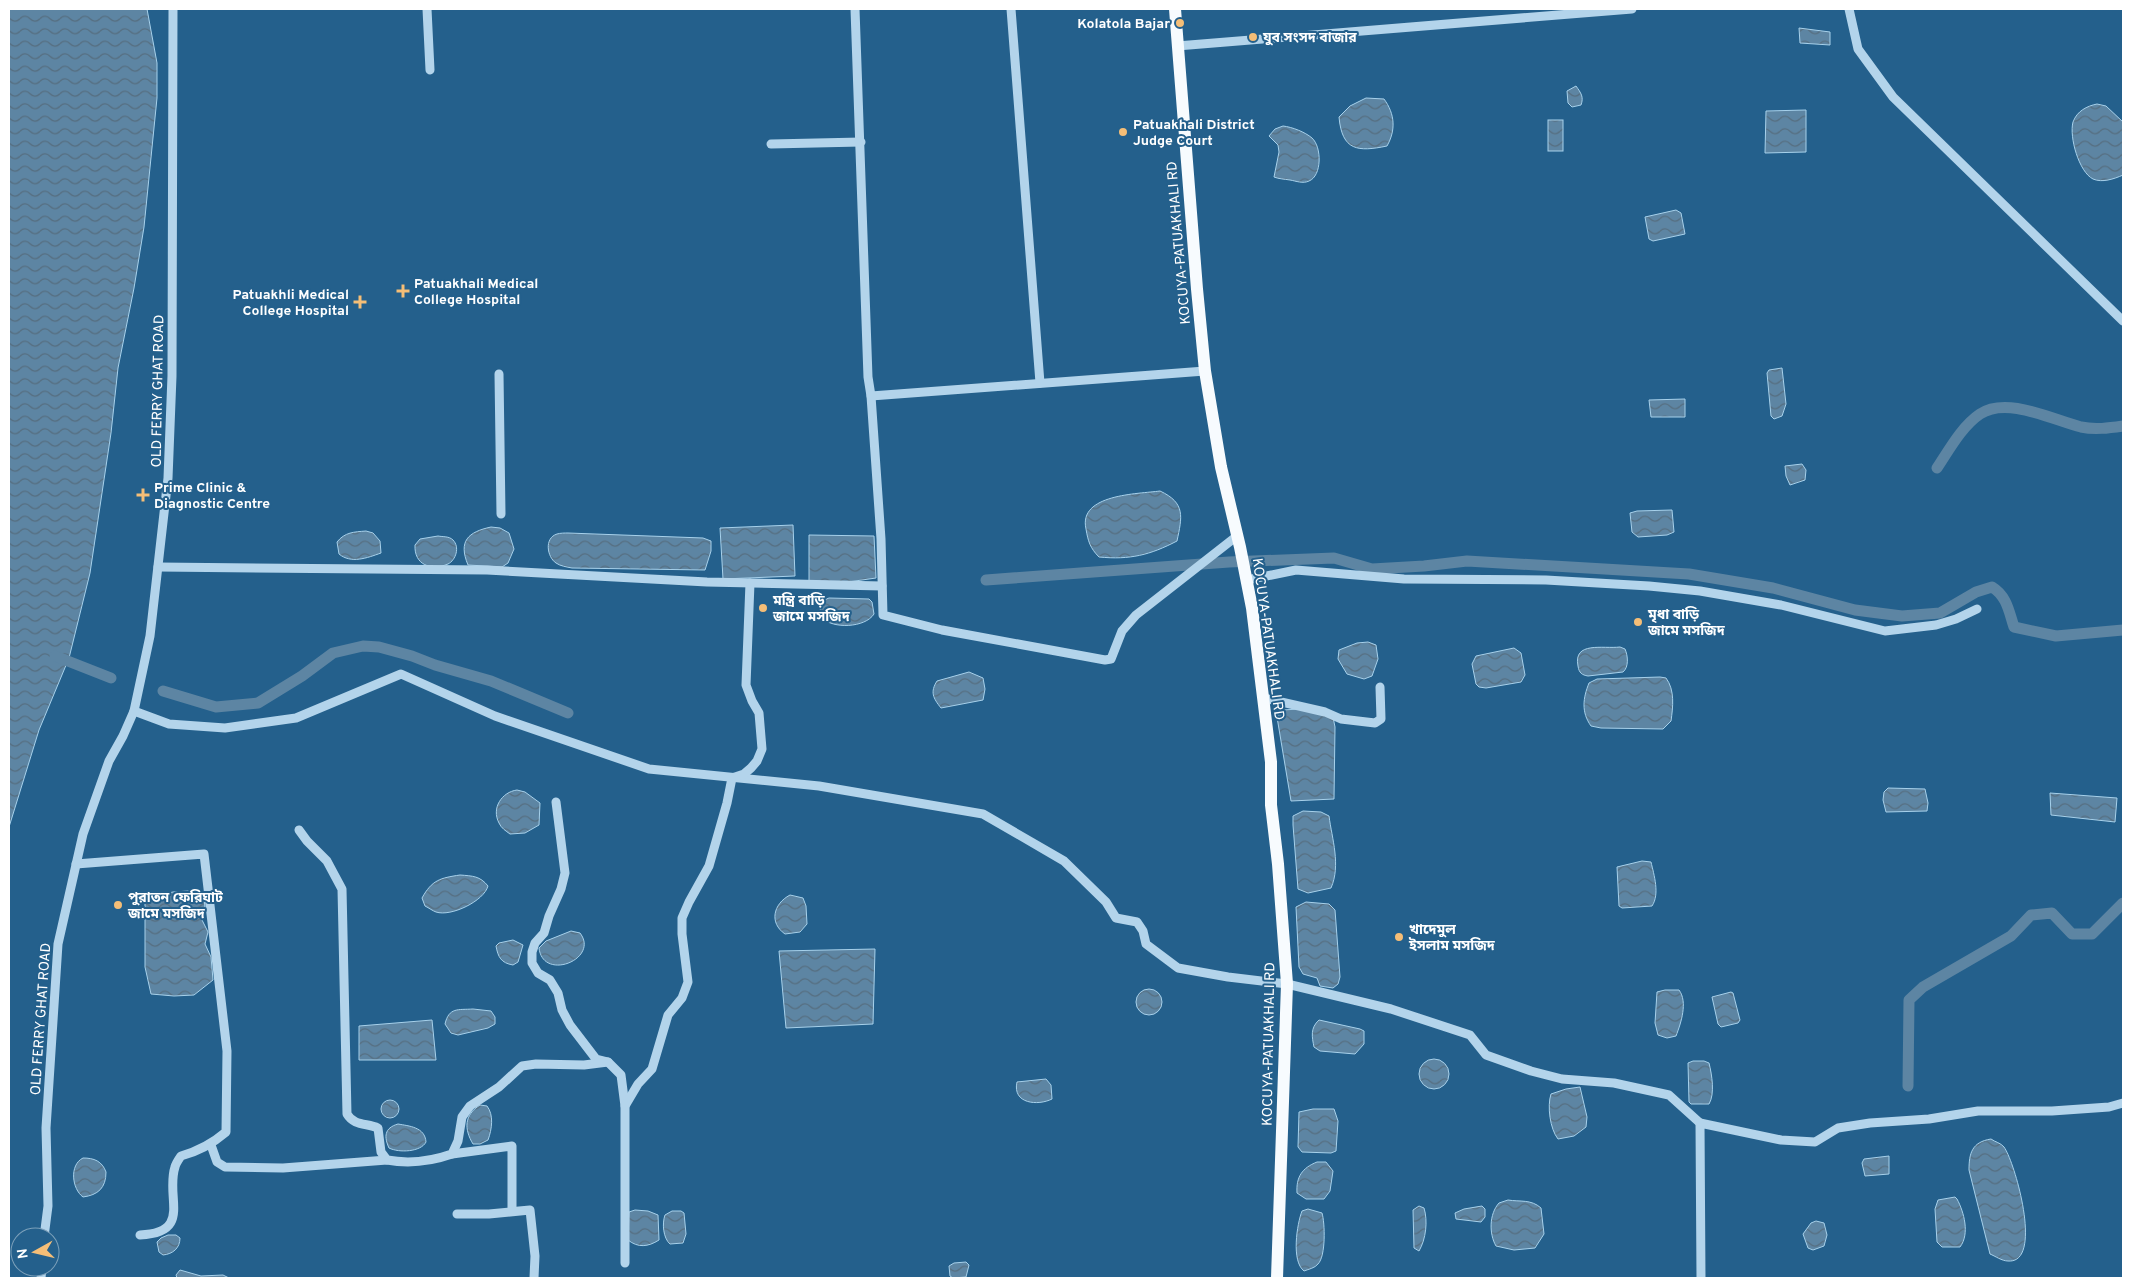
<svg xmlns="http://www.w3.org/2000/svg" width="2132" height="1287" font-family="Overpass,'Noto Sans Bengali',sans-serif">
  <defs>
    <pattern id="water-waves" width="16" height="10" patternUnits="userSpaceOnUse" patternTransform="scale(1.25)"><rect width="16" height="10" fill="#5d85a3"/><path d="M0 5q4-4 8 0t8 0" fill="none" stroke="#566e80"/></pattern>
  </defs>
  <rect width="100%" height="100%" fill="#24608c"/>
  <g fill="url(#water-waves)" stroke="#a7d1eb">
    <path d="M 9,9 L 147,9 L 157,63 L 157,98 L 144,227 L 134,288 L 118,368 L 111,433 L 90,573 L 69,658 L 39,730 L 9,827 Z"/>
    <path d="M 1799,28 L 1830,32 L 1830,45 L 1800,43 Z"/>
    <path d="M 1576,86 C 1581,93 1584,97 1581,105 L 1572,107 L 1568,103 L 1567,91 Z"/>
    <path d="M 1366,98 L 1384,99 C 1395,114 1396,130 1387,146 C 1358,152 1342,151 1339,117 L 1350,106 Z"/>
    <path d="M 2097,104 L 2106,106 L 2123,122 L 2123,175 C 2114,179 2102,183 2093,179 C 2079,172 2069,137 2073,122 C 2077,111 2087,106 2097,104 Z"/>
    <path d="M 1806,110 L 1806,152 L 1765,153 L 1766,111 Z"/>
    <rect x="1548" y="120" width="15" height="31"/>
    <path d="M 1283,126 C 1292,127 1305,132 1312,138 C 1322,147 1322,176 1309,181 C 1303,184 1296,181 1290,180 C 1284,179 1279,179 1274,177 L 1279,152 L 1278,145 L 1269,136 L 1275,129 Z"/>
    <path d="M 1676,210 L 1681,213 L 1685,234 L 1653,241 L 1649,239 L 1645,217 Z"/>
    <path d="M 1782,368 L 1786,404 L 1782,416 L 1774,419 L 1771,416 L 1767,373 L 1769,370 Z"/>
    <path d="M 1685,399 L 1685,417 L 1651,417 L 1649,400 Z"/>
    <path d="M 1802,464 L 1806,470 L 1805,480 L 1790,485 L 1786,476 L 1785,466 Z"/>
    <path d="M 1160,491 C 1186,503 1182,517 1177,541 C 1150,555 1130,560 1099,557 C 1090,548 1088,541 1086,529 C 1078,494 1138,494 1160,491 Z"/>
    <path d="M 1672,510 L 1674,532 L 1667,535 L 1638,537 L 1632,532 L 1630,513 L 1637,511 Z"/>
    <path d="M 793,525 L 795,576 L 723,579 L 720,528 Z"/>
    <path d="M 491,527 L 500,528 L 509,533 L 514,549 L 508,563 L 502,567 L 468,565 C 458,541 468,532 491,527 Z"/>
    <path d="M 366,531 L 373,533 L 380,541 L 381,553 C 367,558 351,564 339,554 L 337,542 C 345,532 354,532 366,531 Z"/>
    <path d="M 568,533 L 703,538 L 711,541 L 711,551 L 705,570 L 572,568 C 567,567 560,566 556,563 C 547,557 544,538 557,534 C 560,533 565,533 568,533 Z"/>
    <path d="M 809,535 L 874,536 L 876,578 L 848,582 L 809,581 Z"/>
    <path d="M 438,536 C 443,537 449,536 453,540 C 460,547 456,560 448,564 C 431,571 414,565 415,545 L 420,539 Z"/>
    <path d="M 829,598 L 869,599 L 872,602 L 874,614 C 865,628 833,629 822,618 L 820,608 L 824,600 Z"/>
    <path d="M 1368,642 L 1376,645 L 1378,659 L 1372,676 L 1364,679 L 1347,674 L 1338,659 L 1339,650 L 1357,643 Z"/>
    <path d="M 1620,647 L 1625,649 C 1628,656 1629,667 1623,672 L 1588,676 C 1582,675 1579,673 1578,666 C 1573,641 1603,649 1620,647 Z"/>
    <path d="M 1514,648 L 1521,653 L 1525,675 L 1521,682 L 1486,688 L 1479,687 L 1476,684 L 1472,664 L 1476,656 Z"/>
    <path d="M 969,672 L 983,678 L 985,689 L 983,700 L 941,708 C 933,698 930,692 937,681 Z"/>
    <path d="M 1660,677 L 1666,678 C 1675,690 1673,707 1671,721 L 1663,729 L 1601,728 L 1591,726 C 1581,712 1583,698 1589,683 L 1597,679 Z"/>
    <path d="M 1300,709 L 1333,717 L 1335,727 L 1334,799 L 1291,801 L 1277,717 L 1282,710 Z"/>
    <path d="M 1888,788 L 1925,789 L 1928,803 L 1927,811 L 1886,812 L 1883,800 L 1884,792 Z"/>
    <path d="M 517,790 L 525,792 L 540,803 L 539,825 L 525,833 L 510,834 C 506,831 501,828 499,823 C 491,808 502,792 517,790 Z"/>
    <path d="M 2050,793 L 2117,798 L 2115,822 L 2051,815 Z"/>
    <path d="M 1303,811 L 1321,812 L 1329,816 C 1332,839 1341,865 1331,888 L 1308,893 L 1298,889 L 1293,825 L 1293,816 Z"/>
    <path d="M 1642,861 L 1651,862 C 1654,875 1660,894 1652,906 L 1622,908 L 1619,906 L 1617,867 Z"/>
    <path d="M 460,875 C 473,876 480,876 488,886 C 484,901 451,917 436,912 C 433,911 429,908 425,906 L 422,898 C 432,880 440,878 460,875 Z"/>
    <path d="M 189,891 L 191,899 L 204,898 L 205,908 L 200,916 L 208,932 L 205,944 L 211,957 L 213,980 L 194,995 L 174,996 L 151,994 L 145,967 L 145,898 L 173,892 Z"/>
    <path d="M 790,895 L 803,898 L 806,906 L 807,924 L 800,932 L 785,934 C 769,923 773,904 790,895 Z"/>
    <path d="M 1306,902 L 1329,904 L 1335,910 L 1340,977 L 1338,984 L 1333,988 L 1320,986 L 1317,978 L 1303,974 L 1299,967 L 1296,907 Z"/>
    <path d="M 571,931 L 580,933 C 600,959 543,982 539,948 L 546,941 Z"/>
    <path d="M 513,940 L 523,945 L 518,962 L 513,965 C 501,963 498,957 496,946 L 499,943 Z"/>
    <path d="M 875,949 L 873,1024 L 786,1028 L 779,951 Z"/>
    <circle cx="1149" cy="1002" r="13"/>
    <path d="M 1665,990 L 1679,990 C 1688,1002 1681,1023 1676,1036 L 1667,1038 L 1658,1035 L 1655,1023 L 1657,992 Z"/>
    <path d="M 1731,992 L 1733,993 L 1740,1020 L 1738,1023 L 1721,1027 L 1718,1024 L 1712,997 Z"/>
    <path d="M 473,1009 L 491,1011 L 495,1017 L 495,1024 L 488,1028 L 458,1035 L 451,1033 L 445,1024 C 449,1007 458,1010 473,1009 Z"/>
    <path d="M 432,1020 L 436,1060 L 359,1060 L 359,1026 Z"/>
    <path d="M 1319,1020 L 1360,1029 L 1364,1031 L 1364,1044 L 1355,1054 L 1320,1051 L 1314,1047 C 1312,1037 1310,1028 1319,1020 Z"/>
    <circle cx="1434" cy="1074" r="15"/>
    <path d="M 1693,1061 L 1704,1061 L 1709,1063 C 1712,1075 1715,1094 1709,1104 L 1691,1104 L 1689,1102 L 1688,1063 Z"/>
    <path d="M 1046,1079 L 1051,1085 L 1052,1099 C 1038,1106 1012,1104 1017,1082 Z"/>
    <path d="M 1580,1087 L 1587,1117 L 1586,1127 L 1574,1136 L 1558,1139 C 1550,1129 1547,1106 1551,1094 L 1566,1089 Z"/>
    <circle cx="390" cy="1109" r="9"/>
    <path d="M 480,1105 L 487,1106 C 494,1115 492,1129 488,1140 L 480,1144 L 473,1144 C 464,1129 464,1115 480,1105 Z"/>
    <path d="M 1313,1109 L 1334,1109 L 1338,1121 L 1336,1151 L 1331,1153 L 1302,1152 L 1298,1147 L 1299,1112 Z"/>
    <path d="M 398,1124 C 409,1126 425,1127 426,1142 C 421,1152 399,1153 389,1148 C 384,1137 384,1128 398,1124 Z"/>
    <path d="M 1991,1139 C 1995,1142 2001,1143 2004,1147 C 2015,1162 2044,1264 2008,1261 C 2002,1261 1995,1256 1990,1254 L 1969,1170 C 1969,1153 1972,1142 1991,1139 Z"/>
    <path d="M 1889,1156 L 1889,1174 L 1865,1176 L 1862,1163 L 1864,1159 Z"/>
    <path d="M 83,1158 C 94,1158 102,1161 106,1172 C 106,1188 98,1195 83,1197 C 72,1189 69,1165 83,1158 Z"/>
    <path d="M 1317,1162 L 1326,1162 L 1333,1171 L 1330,1191 L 1324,1199 L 1306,1199 L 1297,1193 C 1296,1177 1302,1168 1317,1162 Z"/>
    <path d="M 1955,1197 L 1957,1199 C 1964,1212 1970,1234 1960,1247 L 1942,1247 L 1937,1242 L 1935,1209 L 1938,1200 Z"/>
    <path d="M 1508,1200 C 1520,1202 1531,1199 1541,1208 L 1544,1234 L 1535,1248 L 1514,1250 L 1496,1246 C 1489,1234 1489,1214 1499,1203 Z"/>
    <path d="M 1419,1206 L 1424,1208 C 1428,1221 1426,1239 1419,1251 L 1414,1248 L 1413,1210 Z"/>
    <path d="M 1482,1206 L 1485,1209 L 1485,1217 L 1481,1222 L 1456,1219 L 1455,1213 L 1464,1209 Z"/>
    <path d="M 1308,1209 L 1322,1213 C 1325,1223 1326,1256 1318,1264 C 1315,1268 1309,1269 1304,1271 C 1291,1261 1297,1224 1302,1211 Z"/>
    <path d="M 635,1210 L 648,1211 L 658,1215 L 659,1240 C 648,1247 638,1248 628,1240 L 629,1212 Z"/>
    <path d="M 672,1211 L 681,1211 L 684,1213 L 686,1234 L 683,1243 L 670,1244 C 663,1238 662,1223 665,1215 Z"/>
    <path d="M 1816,1221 L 1824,1223 L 1827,1235 L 1824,1246 L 1813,1250 L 1808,1248 L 1803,1234 L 1811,1223 Z"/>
    <path d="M 168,1235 L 176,1235 L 180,1238 C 180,1248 173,1254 163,1255 L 159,1252 L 157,1242 L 161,1238 Z"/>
    <path d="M 966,1262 L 969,1265 L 966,1277 L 953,1278 L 950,1276 L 949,1266 L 954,1263 Z"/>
    <path d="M 180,1270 L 201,1276 L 223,1275 L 229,1278 L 177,1278 L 176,1275 Z"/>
  </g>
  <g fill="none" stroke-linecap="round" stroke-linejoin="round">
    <g stroke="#5d85a3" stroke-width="11">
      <path d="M 1937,468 C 1949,450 1962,426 1980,414 C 2007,396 2053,420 2081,427 C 2095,430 2109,428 2123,426"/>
      <path d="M 986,580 L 1229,562 L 1334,558 L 1372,569 L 1424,566 L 1467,561 L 1689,574 L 1773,588 L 1855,610 L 1902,616 L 1940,613 L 1976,592 L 1992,587 C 2007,596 2009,612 2014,627 L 2056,636 L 2123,630"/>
      <path d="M 55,656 L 111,678"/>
      <path d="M 163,691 L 216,707 L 258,703 L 302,676 L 333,653 L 363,646 L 379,647 L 412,656 L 435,665 L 491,681 L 568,713"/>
      <path d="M 1908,1086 L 1909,1000 L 1923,987 L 2011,936 L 2031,915 L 2052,913 L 2072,934 L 2092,934 L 2123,903"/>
    </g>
    <g stroke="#b3d4eb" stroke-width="9">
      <path d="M 427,9 L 430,70"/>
      <path d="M 855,9 L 868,377 L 871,396 L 881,539 L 883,615 L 942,630 L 1105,660 L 1111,659 L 1122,631 L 1136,615 L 1237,536"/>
      <path d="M 1011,9 L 1040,383"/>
      <path d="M 1849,9 L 1858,49 L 1893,97 L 2123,321"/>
      <path d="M 1177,46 L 1632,9"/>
      <path d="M 771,144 L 861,142"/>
      <path d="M 499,374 L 501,514"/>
      <path d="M 871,396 L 1205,371"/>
      <path d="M 158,567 L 487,570 L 707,582 L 882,586"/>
      <path d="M 1247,580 L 1296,570 L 1404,579 L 1546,580 L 1649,586 L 1700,591 L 1781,605 L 1885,631 L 1936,625 L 1956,619 L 1977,609"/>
      <path d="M 1264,698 L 1325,712 L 1341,719 L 1375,723 L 1381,719 L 1380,687"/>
      <path d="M 134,711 L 169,724 L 225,728 L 296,718 L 401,674 L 495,716 L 649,769 L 819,786 L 983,814 L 1064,861 L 1106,902 L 1116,918 L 1137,922 L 1143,931 L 1146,944 L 1178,968 L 1228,977 L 1287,984 L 1391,1009 L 1470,1035 L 1486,1055 L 1531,1071 L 1562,1079 L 1614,1083 L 1669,1095 L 1700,1123"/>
      <path d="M 556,802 L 565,873 L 561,889 L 549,916 L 544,933 L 535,943 L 532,952 L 532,963 L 538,973 L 550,980 L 558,993 L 562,1010 L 570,1025 L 596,1059 L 608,1062 L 621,1075 L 625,1106"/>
      <path d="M 299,830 L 307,841 L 327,861 L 342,889 L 347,1114 C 354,1126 367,1123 378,1128 L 381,1152 L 387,1160 C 409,1164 432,1161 452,1154 L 458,1141 L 462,1117 L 470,1106 L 499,1087 L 522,1066 L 536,1064 L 584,1065 L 608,1062"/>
      <path d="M 76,864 L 204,854 L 227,1051 L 226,1132 C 212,1144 199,1151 181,1156 C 179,1159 176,1163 175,1167 C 165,1197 193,1233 140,1235"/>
      <path d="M 211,1145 L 217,1162 L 225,1167 L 283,1168 L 387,1160"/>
      <path d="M 452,1154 L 512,1146 L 512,1211"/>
      <path d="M 457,1214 L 489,1214 L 530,1210 L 535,1256 L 534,1278"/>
      <path d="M 44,1237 L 48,1206 L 46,1128 L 58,944 L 83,834 L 109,761 L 123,736 L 134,711 L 150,636 L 168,478 L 172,376 L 173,9"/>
      <path d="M 625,1263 L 625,1106 L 638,1084 L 652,1069 L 668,1015 L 682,998 L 688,982 L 682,934 L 682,918 L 689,902 L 709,866 L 727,803 L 732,778 L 744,774 L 751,768 L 757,761 L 762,749 L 759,713 L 752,701 L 746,685 L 750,583"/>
      <path d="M 41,1278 L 42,1267"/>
      <path d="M 1701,1278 L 1700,1123 L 1781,1140 L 1815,1142 L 1838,1128 L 1870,1123 L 1929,1119 L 1978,1111 L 2052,1111 L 2109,1107 L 2123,1103"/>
    </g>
    <path stroke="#f7fbfe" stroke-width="12" d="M 1175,9 L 1197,289 L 1205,371 L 1221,467 L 1240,547 L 1252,608 L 1271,762 L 1271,805 L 1278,864 L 1287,984 L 1277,1278"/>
  </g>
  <g fill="#f5be77" stroke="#24608c" stroke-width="2">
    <circle cx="1180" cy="23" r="5"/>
    <circle cx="1253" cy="37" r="5"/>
    <circle cx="1123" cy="132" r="5"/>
    <path d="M400.5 283.5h5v5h5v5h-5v5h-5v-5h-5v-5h5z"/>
    <path d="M357.5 294.5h5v5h5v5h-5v5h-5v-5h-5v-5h5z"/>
    <path d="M140.5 487.5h5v5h5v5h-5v5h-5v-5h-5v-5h5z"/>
    <circle cx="763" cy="608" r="5"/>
    <circle cx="1638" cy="622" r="5"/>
    <circle cx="118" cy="905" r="5"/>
    <circle cx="1399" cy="937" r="5"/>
  </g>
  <g text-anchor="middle" stroke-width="4" stroke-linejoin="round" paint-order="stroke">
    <g font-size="14" font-weight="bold" fill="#fff" stroke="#24608c" text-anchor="start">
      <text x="1170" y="28" text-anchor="end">Kolatola Bajar</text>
      <text x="1263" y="42">যুব সংসদ বাজার</text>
      <text x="1133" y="129">Patuakhali District<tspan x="1133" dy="16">Judge Court</tspan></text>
      <text x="414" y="288">Patuakhali Medical<tspan x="414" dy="16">College Hospital</tspan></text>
      <text x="349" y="299" text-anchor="end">Patuakhli Medical<tspan x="349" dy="16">College Hospital</tspan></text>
      <text x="154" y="492">Prime Clinic &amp;<tspan x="154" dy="16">Diagnostic Centre</tspan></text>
      <text x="773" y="605">মন্ত্রি বাড়ি<tspan x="773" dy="16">জামে মসজিদ</tspan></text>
      <text x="1648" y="619">মৃধা বাড়ি<tspan x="1648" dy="16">জামে মসজিদ</tspan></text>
      <text x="128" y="902">পুরাতন ফেরিঘাট<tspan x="128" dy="16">জামে মসজিদ</tspan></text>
      <text x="1409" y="934">খাদেমুল<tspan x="1409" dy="16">ইসলাম মসজিদ</tspan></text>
    </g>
    <g font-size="14" fill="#fff" stroke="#24608c">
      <text transform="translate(1178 243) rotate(-95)" y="5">KOCUYA-PATUAKHALI RD</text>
      <text transform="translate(157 391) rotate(-89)" y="5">OLD FERRY GHAT ROAD</text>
      <text transform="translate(1269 639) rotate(82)" y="5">KOCUYA-PATUAKHALI RD</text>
      <text transform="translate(40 1019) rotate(-86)" y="5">OLD FERRY GHAT ROAD</text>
      <text transform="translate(1268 1044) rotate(-89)" y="5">KOCUYA-PATUAKHALI RD</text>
    </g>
  </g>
  <rect width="2132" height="1287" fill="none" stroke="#ffffff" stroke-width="20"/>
  <g transform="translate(35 1252) rotate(262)"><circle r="24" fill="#24608c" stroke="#7ca0ba"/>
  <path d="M0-4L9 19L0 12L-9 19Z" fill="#f5be77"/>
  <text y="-8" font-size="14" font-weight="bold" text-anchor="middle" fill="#ffffff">N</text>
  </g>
</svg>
